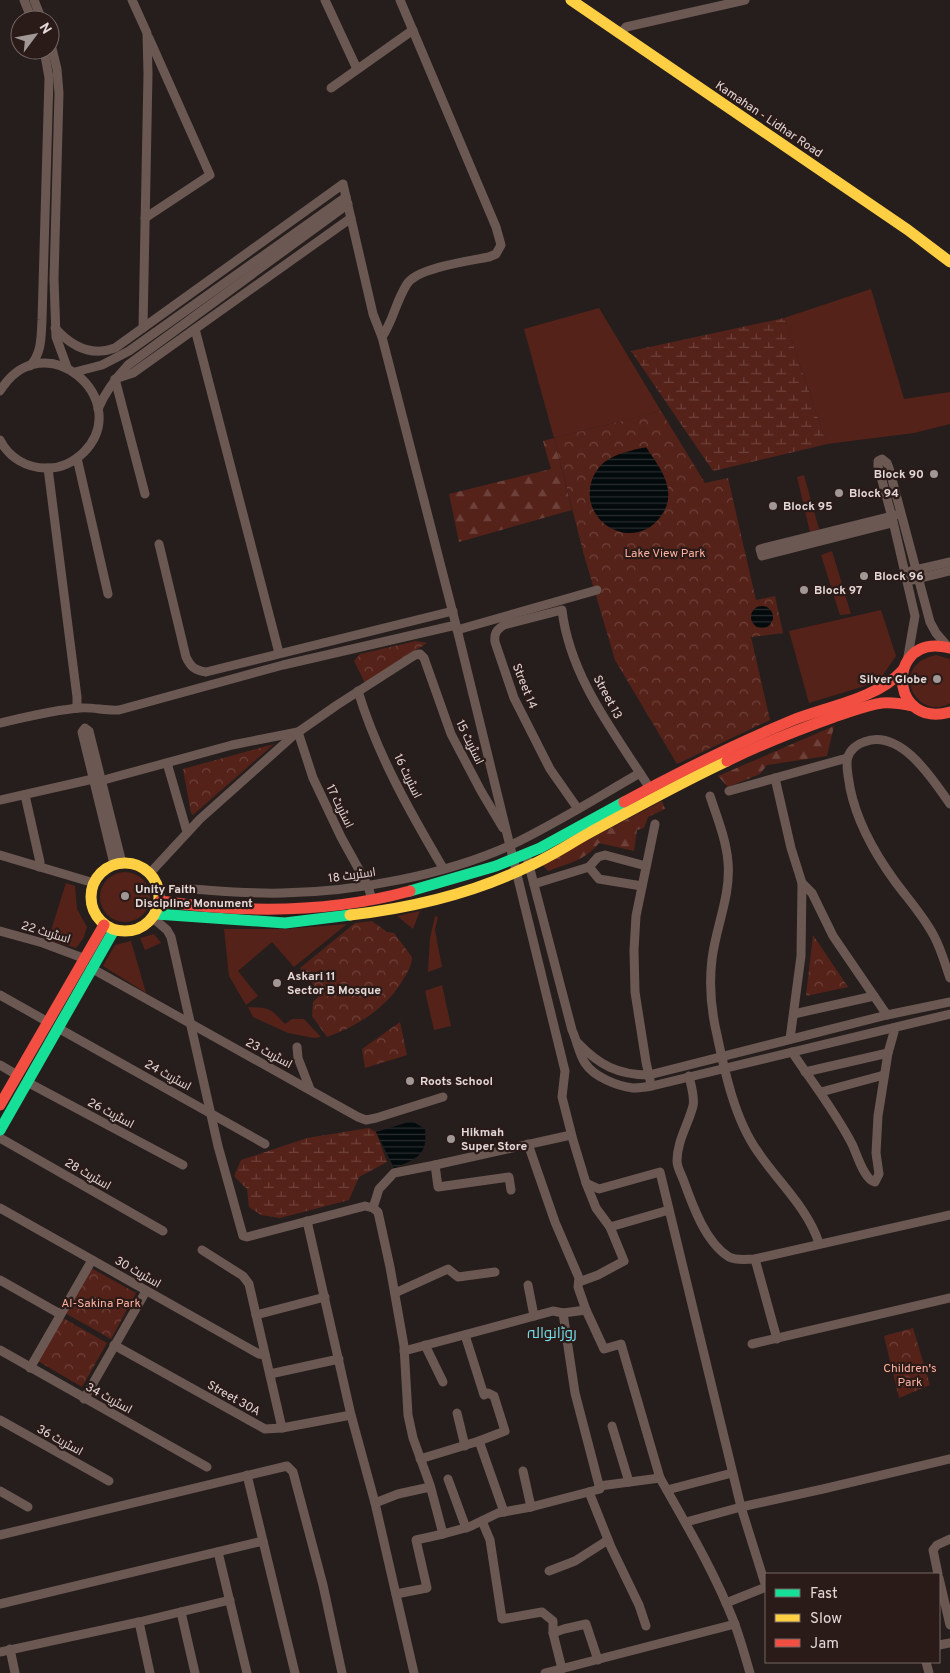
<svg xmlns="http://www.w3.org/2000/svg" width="950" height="1673" font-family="Overpass,Cairo,sans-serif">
  <defs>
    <pattern id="forest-firs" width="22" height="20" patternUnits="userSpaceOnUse" patternTransform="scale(1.25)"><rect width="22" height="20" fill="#552219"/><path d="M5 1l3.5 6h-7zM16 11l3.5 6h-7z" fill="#6d413a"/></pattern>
    <pattern id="wetland-marsh" width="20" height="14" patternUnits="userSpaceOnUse" patternTransform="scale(1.25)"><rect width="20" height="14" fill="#552219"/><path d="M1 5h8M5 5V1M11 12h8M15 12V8" fill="none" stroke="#6d413a"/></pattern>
    <pattern id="park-crowns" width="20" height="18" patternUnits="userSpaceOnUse" patternTransform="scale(1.25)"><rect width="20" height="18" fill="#552219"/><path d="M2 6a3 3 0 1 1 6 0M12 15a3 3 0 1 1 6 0" fill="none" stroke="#6d413a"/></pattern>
    <pattern id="water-rules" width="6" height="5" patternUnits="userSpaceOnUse" patternTransform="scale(1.25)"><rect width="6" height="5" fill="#030a0c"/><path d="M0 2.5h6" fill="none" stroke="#282d2f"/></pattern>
  </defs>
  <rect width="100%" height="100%" fill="#261e1c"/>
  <g fill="#552219">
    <path d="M 871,289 L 904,399 L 950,392 L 950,424 L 914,433 L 827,444 L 784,318 Z"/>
    <path d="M 599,308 L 661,411 L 554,438 L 524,329 Z"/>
    <path d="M 804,475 L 819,529 L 810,532 L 797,477 Z"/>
    <path d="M 832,551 L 851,614 L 840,615 L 821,555 Z"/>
    <path d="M 881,610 L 896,656 L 878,682 L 809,703 L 789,631 Z"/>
    <path d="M 936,655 L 950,659 L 950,703 C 918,723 886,666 936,655 Z"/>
    <circle cx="125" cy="897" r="25"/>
    <path d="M 66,883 L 75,886 L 77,909 L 87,927 L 83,939 L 76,948 L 48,940 Z"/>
    <path d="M 420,911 L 413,929 L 397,916 Z"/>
    <path d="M 435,916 L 438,917 L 435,930 L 442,967 L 428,972 L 430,938 Z"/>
    <path d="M 347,924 L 294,967 L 272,942 L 238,971 L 258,996 L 246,1005 L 229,976 L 224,929 L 285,929 Z"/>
    <path d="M 154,934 L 161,943 L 145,950 L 140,938 Z"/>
    <path d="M 131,941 L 146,993 L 103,966 L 115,945 Z"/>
    <path d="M 442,985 L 451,1026 L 434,1030 L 425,991 Z"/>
    <path d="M 248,1007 C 271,1008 270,1008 285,1024 L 292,1019 L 304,1019 L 321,1037 L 314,1038 L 288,1033 L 253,1017 Z"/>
  </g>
  <g fill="url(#forest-firs)">
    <path d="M 554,438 L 572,510 L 459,542 L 449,494 L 551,469 L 543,441 Z"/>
    <path d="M 834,726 L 827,756 L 767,765 L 760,774 L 728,787 L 718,776 Z"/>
    <path d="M 662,801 L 665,809 L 648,817 L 644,828 L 637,830 L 634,851 L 599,843 C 586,860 567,864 548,871 L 542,864 Z"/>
  </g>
  <g fill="url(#wetland-marsh)">
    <path d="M 784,318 L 827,444 L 713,471 L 631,351 Z"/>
    <path d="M 369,1128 L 376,1132 L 387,1162 L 359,1177 L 349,1200 L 280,1218 L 261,1215 L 249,1207 L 247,1189 L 234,1176 L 241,1160 L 307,1138 Z"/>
  </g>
  <g fill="url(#park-crowns)">
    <path d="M 661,411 L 705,483 L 728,478 L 756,600 L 775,596 L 783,633 L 751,637 L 770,720 L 677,764 L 615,660 L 584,555 L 554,438 Z"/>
    <path d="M 416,641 L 427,643 L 365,683 L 354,661 L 360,654 Z"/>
    <path d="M 274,744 L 193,815 L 191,813 L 183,769 Z"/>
    <path d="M 372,921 L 387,932 L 394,933 L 412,957 C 412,965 408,971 404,978 C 388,1007 358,1026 327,1037 L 312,1016 L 313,1002 L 321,994 L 300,968 L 355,923 Z"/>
    <path d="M 813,935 L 848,987 L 806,996 Z"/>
    <path d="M 400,1022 L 407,1055 L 365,1068 L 362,1049 Z"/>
    <path d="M 91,1268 L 136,1293 L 111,1339 L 65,1313 Z"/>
    <path d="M 63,1318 L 107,1343 L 82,1387 L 38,1361 Z"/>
    <path d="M 913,1328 L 930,1385 L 899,1398 L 884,1336 Z"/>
  </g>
  <g fill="url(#water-rules)">
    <path d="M 646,447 C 660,468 679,491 661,516 C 633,556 573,519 594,475 C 597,470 601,464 606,461 C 618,453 633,450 646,447 Z"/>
    <circle cx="762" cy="617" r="11"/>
    <path d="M 412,1121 L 425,1129 C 428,1156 416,1159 394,1168 L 376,1132 Z"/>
  </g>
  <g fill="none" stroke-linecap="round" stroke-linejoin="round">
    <g stroke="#6b5853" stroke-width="9">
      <path d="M 24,0 L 32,20"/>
      <path d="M 34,0 L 42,20"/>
      <path d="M 132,0 L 147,33 L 148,74 L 143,328"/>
      <path d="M 325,0 L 357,69"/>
      <path d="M 400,0 L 496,227 L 501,245 L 496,254 L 489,257 C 469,261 417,268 407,284 C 396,301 393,321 382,337 L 456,625 L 565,1071 L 562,1097 L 573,1140 L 586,1183 L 599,1189 L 660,1172 L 741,1507 L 766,1587 L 726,1603"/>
      <path d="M 620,34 L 626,27 L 745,0"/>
      <path d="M 50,40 L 57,69 L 59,93 L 54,279 L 56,337 L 67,367"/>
      <path d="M 331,88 L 413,30"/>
      <path d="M 145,218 L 210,175 L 149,38"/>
      <path d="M 55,328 C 71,346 91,357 115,348 L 343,184 L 373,314 L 382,337"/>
      <path d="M 195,329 L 279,653"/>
      <path d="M 30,366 C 42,353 41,337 42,320 L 49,78 L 44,50"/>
      <path d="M 75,372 L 102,365 L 129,351 L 346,197"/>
      <path d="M 0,391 C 44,320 135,400 84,452 C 74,462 60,469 46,468 C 27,468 9,458 0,440"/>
      <path d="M 98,409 C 105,392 115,379 128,365 L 348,204"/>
      <path d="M 77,458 L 108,594"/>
      <path d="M 48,468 L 77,697 L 77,708"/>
      <path d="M 145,494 L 115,379 L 133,373 L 351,218"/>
      <path d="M 892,523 L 762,556 L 760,549 L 896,515"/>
      <path d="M 159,544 L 186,657 C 191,667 194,670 206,672 L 453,611"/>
      <path d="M 911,571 L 950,562"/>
      <path d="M 912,580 L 950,571"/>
      <path d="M 457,630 L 597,590"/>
      <path d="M 907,662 L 915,616 L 892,517 L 878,466 L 878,461 L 882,459 L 887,463 L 889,468 L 930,622 L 936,633 L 949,648"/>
      <path d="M 358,691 C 377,754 410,812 443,868"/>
      <path d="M 0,723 C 26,717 53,710 80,708 C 93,707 106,711 119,710 L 283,665 L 456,625"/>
      <path d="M 167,763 L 187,832"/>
      <path d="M 775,778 L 791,848 L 802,883 L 801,956 L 790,1039"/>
      <path d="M 729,791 L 847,758"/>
      <path d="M 25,795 L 40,862 L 39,867"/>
      <path d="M 710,796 C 717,817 726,839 728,862 C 731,896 716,926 712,959 C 709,984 711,1010 717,1035 C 725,1073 735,1120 758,1152 C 779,1183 807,1207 819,1243"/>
      <path d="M 0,800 L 93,779 L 100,781 L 232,745 L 298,732 L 313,778 L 341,837 L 368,886 L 372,900"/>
      <path d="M 950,804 C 932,778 900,728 864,742 C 857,744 850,750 848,757 C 845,765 849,779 850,788 C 857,822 873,851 894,880 C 907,898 923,915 934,936 C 941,949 945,964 950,978"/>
      <path d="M 578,809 L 550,769 L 514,698 L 495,642 C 494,634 496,630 504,625 L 562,610 C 570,677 614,732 649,787"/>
      <path d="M 526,854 L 572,1030 C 577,1041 579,1054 585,1063 C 594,1077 617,1086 633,1088 C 639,1088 646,1087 652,1086 L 950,1014"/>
      <path d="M 0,855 L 94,883"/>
      <path d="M 114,864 L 82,732 L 85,728 L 89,731 L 122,863"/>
      <path d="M 150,873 L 200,819 L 294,735 L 337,705 L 415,655 L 420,654 L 424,658 L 451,734 L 481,791 L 503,828"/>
      <path d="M 802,883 L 812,893 L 833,936 L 887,1015"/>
      <path d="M 534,884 L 589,867"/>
      <path d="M 642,886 L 599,879 L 589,867 L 598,857 L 605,855 L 646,866"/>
      <path d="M 191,889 C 221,891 252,894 282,893 C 355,892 445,875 511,845 C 555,824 598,797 640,773"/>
      <path d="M 153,918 L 167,930 L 171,937 L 218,1146 L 243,1236 L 247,1237 L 365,1206 L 373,1208 L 378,1212 L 390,1267 L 404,1346 L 408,1415 L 413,1438 L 430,1485 L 443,1534 L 469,1527 L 498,1513 L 531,1507 L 600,1489 L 575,1393 L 563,1313"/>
      <path d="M 0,931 L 43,943 L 83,958"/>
      <path d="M 91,968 L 358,1117 L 366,1120 L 376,1118 L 443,1097"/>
      <path d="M 0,995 L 48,1022"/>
      <path d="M 794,1014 L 874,996"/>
      <path d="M 58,1028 L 265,1144"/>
      <path d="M 578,1043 C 599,1065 618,1075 649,1075 L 887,1015 L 950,1002"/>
      <path d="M 297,1047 L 298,1058 L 310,1089"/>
      <path d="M 792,1052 C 812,1082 835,1111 852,1144 C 857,1154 864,1180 875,1182 L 879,1174 L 876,1153 L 878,1116 L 888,1053 L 894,1032 L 893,1028"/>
      <path d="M 0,1065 L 17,1075"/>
      <path d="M 805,1072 L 888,1053"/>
      <path d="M 689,1076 C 691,1086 695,1097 693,1106 C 688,1125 677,1141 677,1161 C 677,1167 681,1174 683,1179 C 692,1204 705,1242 729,1257 C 737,1261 747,1259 755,1259 L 950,1215"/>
      <path d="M 650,1080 L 646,1062 L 635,992 L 634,950 L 636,916 L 655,824"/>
      <path d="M 27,1082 L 183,1165"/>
      <path d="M 821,1092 L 884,1075"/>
      <path d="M 0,1138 L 163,1231"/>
      <path d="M 435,1165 L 438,1187 L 509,1177 L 511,1190"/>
      <path d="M 586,1183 L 596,1208 L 610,1227 L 669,1210"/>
      <path d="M 0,1208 L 259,1354 L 265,1355"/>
      <path d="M 373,1208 L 379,1189 L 394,1173 L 435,1165 L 571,1135"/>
      <path d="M 307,1221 L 351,1415 L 375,1503 L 398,1494 L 430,1487"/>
      <path d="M 202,1250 L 243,1276 L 249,1284 L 282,1428"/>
      <path d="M 755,1259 L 777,1339"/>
      <path d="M 0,1280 L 60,1314"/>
      <path d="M 579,1282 L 598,1275 L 624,1261 L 610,1227"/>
      <path d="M 528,1285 L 534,1316"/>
      <path d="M 395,1293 L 448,1269 L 458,1277 L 495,1272"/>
      <path d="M 586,1310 L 604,1349 L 621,1344 L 660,1478"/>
      <path d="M 256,1315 L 325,1297"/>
      <path d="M 465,1335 L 484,1395 L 488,1393 L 494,1396 L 505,1431 L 479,1441"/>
      <path d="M 752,1344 L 950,1298"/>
      <path d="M 114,1345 L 265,1429 L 282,1428 L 351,1415"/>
      <path d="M 425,1345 L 443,1382"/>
      <path d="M 0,1350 L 207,1467"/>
      <path d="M 404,1351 L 553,1311 L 563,1313 L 586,1310 L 578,1287 L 579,1278 L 555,1222 L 528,1144"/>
      <path d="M 30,1368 L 92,1260"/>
      <path d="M 270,1374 L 339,1359"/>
      <path d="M 84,1399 L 146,1291"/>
      <path d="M 457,1413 L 465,1446"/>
      <path d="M 0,1420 L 109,1481"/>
      <path d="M 612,1426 L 629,1482"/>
      <path d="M 420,1459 L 479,1441 L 504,1512"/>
      <path d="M 523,1471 L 531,1507"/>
      <path d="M 247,1475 L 295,1673"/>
      <path d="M 448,1479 L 466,1528"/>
      <path d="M 599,1486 L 660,1478 C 686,1524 714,1571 734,1622 C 740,1638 745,1656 750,1673"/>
      <path d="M 667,1490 L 732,1473"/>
      <path d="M 0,1491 L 28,1507"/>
      <path d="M 589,1492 L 611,1547 L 639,1605 L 646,1626"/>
      <path d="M 375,1503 L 414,1673"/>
      <path d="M 482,1521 L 490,1540 L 502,1619 L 542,1612 L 553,1621 L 553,1633 L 564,1629 L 586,1624 L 598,1660"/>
      <path d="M 686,1522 L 741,1507 L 823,1489 L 950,1459"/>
      <path d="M 0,1535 L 287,1466 L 293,1472 L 323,1585 L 342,1673"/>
      <path d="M 218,1552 L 247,1673"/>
      <path d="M 549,1571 L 575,1561 L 608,1540"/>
      <path d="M 938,1574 L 933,1550 L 937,1545 L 950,1539"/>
      <path d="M 939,1578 L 950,1625"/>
      <path d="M 396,1594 L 427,1588 L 416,1540 L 443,1534"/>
      <path d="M 0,1604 L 263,1541"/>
      <path d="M 181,1612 L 195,1673"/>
      <path d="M 139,1622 L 150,1673"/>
      <path d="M 553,1633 L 562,1669"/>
      <path d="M 939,1645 L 950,1643"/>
      <path d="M 10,1649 L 15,1673"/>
      <path d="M 0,1652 L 139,1622 L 230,1600"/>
      <path d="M 926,1662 L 929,1673"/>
      <path d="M 545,1673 L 735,1624"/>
    </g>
    <g stroke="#16e098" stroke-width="11">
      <path d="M 410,891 L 496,866 L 540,848 L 624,802"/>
      <path d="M 156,914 L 285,923 L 350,915"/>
      <path d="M 0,1130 L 114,930"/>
    </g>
    <g stroke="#ffcf43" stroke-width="11">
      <path d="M 571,0 L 908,230 L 950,262"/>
      <circle cx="125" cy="897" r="34"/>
      <path d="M 350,915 C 411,908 474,893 529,866 C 550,857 569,844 589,833 C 635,808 680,783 727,761"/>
    </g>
    <g stroke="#f24e42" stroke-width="11">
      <path d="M 950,648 C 945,647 939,646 935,646 C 886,647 893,728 950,712"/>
      <path d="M 727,761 C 762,744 797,730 834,717 C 850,712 866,705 882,703 C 893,702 903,704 913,706"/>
      <path d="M 624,802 C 679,772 735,744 793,720 C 829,706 877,699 903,670"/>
      <path d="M 160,901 C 242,913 330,913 410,891"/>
      <path d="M 0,1105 L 104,925"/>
    </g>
  </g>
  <g fill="#a19795" stroke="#2a1b18" stroke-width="2">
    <circle cx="934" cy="474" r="5"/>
    <circle cx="839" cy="493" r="5"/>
    <circle cx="773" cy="506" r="5"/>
    <circle cx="864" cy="576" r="5"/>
    <circle cx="804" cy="590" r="5"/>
    <circle cx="937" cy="679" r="5"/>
    <circle cx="125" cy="896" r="5"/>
    <circle cx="277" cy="983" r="5"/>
    <circle cx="410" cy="1081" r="5"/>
    <circle cx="451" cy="1139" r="5"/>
  </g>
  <g text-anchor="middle" stroke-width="4.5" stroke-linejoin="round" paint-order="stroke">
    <g font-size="12" fill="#e3d8d6" stroke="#2a1b18">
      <text transform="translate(769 119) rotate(34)" y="4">Kamahan - Lidhar Road</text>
      <text transform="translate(525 686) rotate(68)" y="4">Street 14</text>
      <text transform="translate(608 697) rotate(62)" y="4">Street 13</text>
      <text transform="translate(470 742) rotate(64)" y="4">اسٹریٹ 15</text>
      <text transform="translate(408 776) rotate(64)" y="4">اسٹریٹ 16</text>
      <text transform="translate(340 806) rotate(64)" y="4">اسٹریٹ 17</text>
      <text transform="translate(352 875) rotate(-8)" y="4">اسٹریٹ 18</text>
      <text transform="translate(46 932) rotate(17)" y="4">اسٹریٹ 22</text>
      <text transform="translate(269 1053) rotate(28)" y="4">اسٹریٹ 23</text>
      <text transform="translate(168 1075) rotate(29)" y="4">اسٹریٹ 24</text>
      <text transform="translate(111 1113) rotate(28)" y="4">اسٹریٹ 26</text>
      <text transform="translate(88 1174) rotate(30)" y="4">اسٹریٹ 28</text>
      <text transform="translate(138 1272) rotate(30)" y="4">اسٹریٹ 30</text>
      <text transform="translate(109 1398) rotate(29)" y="4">اسٹریٹ 34</text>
      <text transform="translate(234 1398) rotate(29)" y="4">Street 30A</text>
      <text transform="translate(60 1440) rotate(29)" y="4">اسٹریٹ 36</text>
    </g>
    <g font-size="12" font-weight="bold" fill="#e3d8d6" stroke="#2a1b18" text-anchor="start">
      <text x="924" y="478" text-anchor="end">Block 90</text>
      <text x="849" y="497">Block 94</text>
      <text x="783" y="510">Block 95</text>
      <text x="874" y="580">Block 96</text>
      <text x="814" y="594">Block 97</text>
      <text x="927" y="683" text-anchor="end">Silver Globe</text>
      <text x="135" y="893">Unity Faith<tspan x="135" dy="14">Discipline Monument</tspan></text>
      <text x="287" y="980">Askari 11<tspan x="287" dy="14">Sector B Mosque</tspan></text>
      <text x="420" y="1085">Roots School</text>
      <text x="461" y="1136">Hikmah<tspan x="461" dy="14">Super Store</tspan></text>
    </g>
    <g font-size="12" fill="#feb09f" stroke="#2a1b18">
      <text x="665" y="557">Lake View Park</text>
      <text x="101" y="1307">Al-Sakina Park</text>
      <text x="910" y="1372">Children's<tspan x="910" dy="14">Park</tspan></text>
    </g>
    <g font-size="15" fill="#72ddea" stroke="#2a1b18">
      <text x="552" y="1338">روڑانوالہ</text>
    </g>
  </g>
  <rect x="765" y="1573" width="175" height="90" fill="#2a1b18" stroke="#746764"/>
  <rect x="775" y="1589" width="25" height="8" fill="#16e098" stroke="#746764"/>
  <text x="810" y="1598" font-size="15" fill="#e3d8d6">Fast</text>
  <rect x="775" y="1614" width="25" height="8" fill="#ffcf43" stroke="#746764"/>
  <text x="810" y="1623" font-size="15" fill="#e3d8d6">Slow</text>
  <rect x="775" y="1639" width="25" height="8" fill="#f24e42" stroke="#746764"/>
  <text x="810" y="1648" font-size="15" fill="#e3d8d6">Jam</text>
  <g transform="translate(35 35) rotate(58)"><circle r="24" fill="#2a1b18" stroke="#746764"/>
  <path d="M0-4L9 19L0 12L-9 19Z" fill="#a19795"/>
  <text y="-8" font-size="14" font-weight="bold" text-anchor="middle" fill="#e3d8d6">N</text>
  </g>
</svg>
